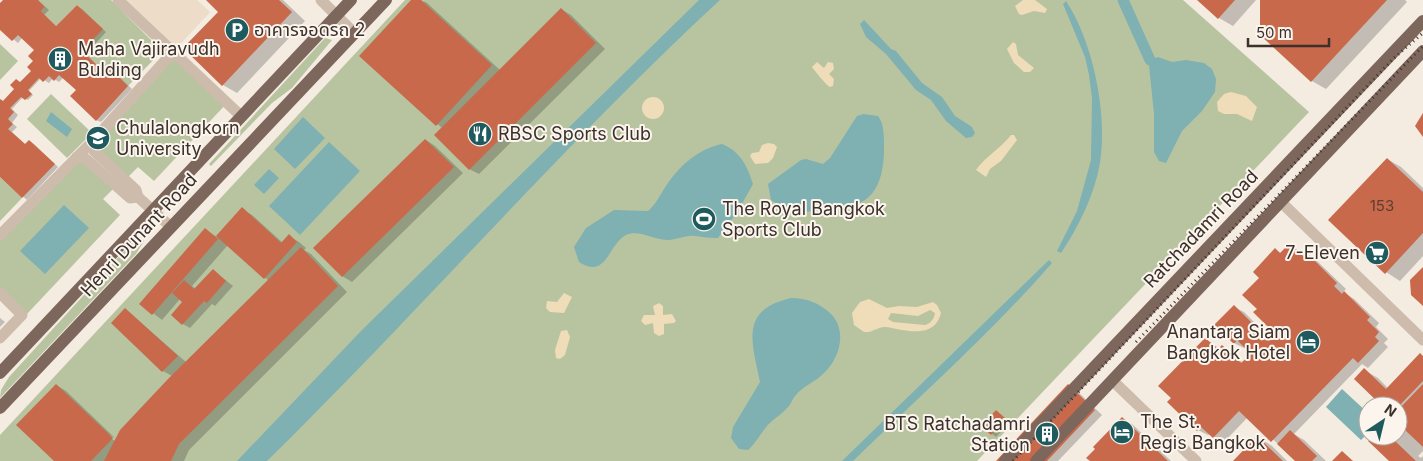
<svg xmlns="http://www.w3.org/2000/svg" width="1423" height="461" font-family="Inter,'Noto Sans Thai',sans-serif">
  <rect width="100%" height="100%" fill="#f4ebe1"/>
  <g fill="#b8c4a0">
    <path d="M 38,0 L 111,0 L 162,51 L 128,86 L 103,62 L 99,67 L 82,51 L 102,29 L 77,5 L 56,26 L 41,11 L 45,7 Z"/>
    <path d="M 405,0 L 1183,0 L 1309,112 L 977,461 L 0,461 L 0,435 Z"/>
    <path d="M 325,38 L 332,40 L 292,88 L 272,103 L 211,166 L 209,164 Z"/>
    <path d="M 0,44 L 18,61 L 0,80 Z"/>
    <path d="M 174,55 L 227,103 L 154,181 L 138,167 L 126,179 L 97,150 L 98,139 Z"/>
    <path d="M 51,94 L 92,133 L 67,158 L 27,119 Z"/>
    <path d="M 78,159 L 114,188 L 103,199 L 120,215 L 26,315 L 0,289 L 0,238 Z"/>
    <path d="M 0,177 L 22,198 L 0,221 Z"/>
    <path d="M 140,237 L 144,241 L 136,254 L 0,398 L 1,390 L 9,377 L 136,238 Z"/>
  </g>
  <g fill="#efdcb8" fill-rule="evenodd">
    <path d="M 1023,0 L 1035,0 L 1047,9 L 1045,13 L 1034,11 L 1022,15 L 1019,14 L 1015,6 Z"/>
    <path d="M 1013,42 L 1016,44 L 1018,55 L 1034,68 L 1030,72 L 1024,72 L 1014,63 L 1007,49 Z"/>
    <path d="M 817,62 L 824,68 L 828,62 L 833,63 L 834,69 L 829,74 L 834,79 L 833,86 L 830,87 C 826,85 814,70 812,67 Z"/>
    <path d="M 1231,92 L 1246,96 L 1257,107 L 1252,121 L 1237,114 L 1224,114 L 1218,111 L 1217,102 L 1224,94 Z"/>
    <circle cx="653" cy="108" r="11"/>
    <path d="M 1011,135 L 1014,135 L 1017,140 L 1001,161 L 990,169 L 986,177 L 976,170 C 986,156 1000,149 1011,135 Z"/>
    <path d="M 768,143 L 774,144 L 777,147 L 773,158 L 768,163 L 755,164 L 750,156 L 752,153 L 759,152 L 762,145 Z"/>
    <path d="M 564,293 L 572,297 L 564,313 L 550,312 L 546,308 L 547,301 L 557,302 Z"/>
    <path d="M 869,299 L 887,308 L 899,306 L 917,307 L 933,302 L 937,305 L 941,313 C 934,340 905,330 886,327 C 879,326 872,333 864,332 L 854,325 L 852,313 L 860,302 ZM 930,310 L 935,313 C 934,319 931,323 925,325 L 893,322 L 888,319 L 891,313 L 918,316 Z"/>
    <path d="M 659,303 L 663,306 L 663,315 L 672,314 L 676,321 L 674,323 L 664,324 L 664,334 L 659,336 L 654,333 L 653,323 L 645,325 L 641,321 L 644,315 L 655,315 L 653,306 Z"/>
    <path d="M 567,330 L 570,337 L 565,355 L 560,359 L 556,358 L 555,350 L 561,331 Z"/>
  </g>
  <path fill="#ecdcc8" d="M 118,0 L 197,0 L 210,12 L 173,52 Z"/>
  <g fill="#7fb0b2">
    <path d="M 699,0 L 720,0 C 562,146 421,310 267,461 L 237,461 L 362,330 Z"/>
    <path d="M 1066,1 C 1093,41 1108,115 1100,163 C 1094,196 1079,226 1061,253 L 1057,251 L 1077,211 L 1091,160 L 1092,98 L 1089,75 L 1085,57 L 1063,4 Z"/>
    <path d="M 864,20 L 891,49 L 896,51 L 922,83 L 942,97 L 955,116 L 972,127 L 975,133 L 972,137 L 966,138 L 946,121 L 931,100 L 916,90 L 886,54 L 866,37 L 860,24 Z"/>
    <path d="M 1158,57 L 1172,62 L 1186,60 L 1204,63 L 1212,69 L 1216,79 L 1215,92 L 1202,111 L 1182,131 L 1166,163 L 1159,161 L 1154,152 L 1154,114 L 1149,65 L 1150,60 Z"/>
    <path d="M 51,112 L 72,129 L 67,137 L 46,121 Z"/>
    <path d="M 863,114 L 878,116 C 885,124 884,142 884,153 C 881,216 845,206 797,213 L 790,212 L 771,200 L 768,184 L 801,160 L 806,159 L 823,164 L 830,158 L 857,116 Z"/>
    <path d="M 303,117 L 325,138 L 295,169 L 274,149 Z"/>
    <path d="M 329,142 L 360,171 L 300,235 L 269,206 Z"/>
    <path d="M 722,144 C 741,152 747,166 753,184 L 738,211 L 718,238 C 709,238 703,237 695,236 C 686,235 677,240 668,240 C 655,240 638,229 626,235 C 608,244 607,280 579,262 L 574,247 L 586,228 L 614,210 L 648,211 C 656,204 660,195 666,186 C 679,166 698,149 722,144 Z"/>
    <path d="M 269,169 L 279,178 L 264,194 L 254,185 Z"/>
    <path d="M 64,205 L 89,228 L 45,274 L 20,251 Z"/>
    <path d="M 1049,260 L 1052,263 C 991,333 920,396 853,461 L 842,461 Z"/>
    <path d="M 791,298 C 806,298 819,303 830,313 C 848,330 840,359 823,374 C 815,382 803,386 796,395 C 792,399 791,405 787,408 C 781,415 773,419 767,426 C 760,434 756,443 748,450 L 739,449 L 731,438 L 733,427 L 760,382 C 752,342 739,310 791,298 Z"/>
    <path d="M 1342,389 L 1368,413 L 1368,433 L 1361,440 L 1326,407 Z"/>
  </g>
  <g fill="#0003">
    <path d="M 5,0 L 38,0 L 49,10 L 44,15 L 57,27 L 77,6 L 82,9 L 106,32 L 86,54 L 100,68 L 103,64 L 108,66 L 132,89 L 101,122 L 96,120 L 78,90 L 64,77 L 59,82 L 53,78 L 49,83 L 41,78 L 29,91 L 33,95 L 28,100 L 23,97 L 12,109 L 18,115 L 12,123 L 17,127 L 12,132 L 26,145 L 29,141 L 34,144 L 58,167 L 27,200 L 0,176 L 0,99 L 4,102 L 31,72 L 35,50 L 22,38 L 18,43 L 0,28 L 0,5 Z"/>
    <path d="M 208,0 L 283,0 L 305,21 L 237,93 L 223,85 L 220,11 Z"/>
    <path d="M 413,0 L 426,2 L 500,70 L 561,9 L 571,15 L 605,49 L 479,174 L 469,169 L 442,128 L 361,56 Z"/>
    <path d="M 1199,0 L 1256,0 L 1233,26 L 1219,18 Z"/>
    <path d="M 1261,0 L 1405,0 L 1407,2 L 1326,89 L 1312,81 Z"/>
    <path d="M 426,140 L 435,146 L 463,173 L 352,282 L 342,276 Z"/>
    <path d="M 1387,159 L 1401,167 L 1423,188 L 1423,256 L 1400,281 L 1386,272 Z"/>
    <path d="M 242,209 L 252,215 L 283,243 L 289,236 L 299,242 L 306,248 L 304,250 L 311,254 L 347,292 L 189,450 L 184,461 L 56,461 L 56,385 L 66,391 L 115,438 L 108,434 L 107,436 L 117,442 L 172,376 L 163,371 L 113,323 L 125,309 L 186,362 L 269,281 L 228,245 L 192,286 L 196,289 L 213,270 L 233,286 L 215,306 L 212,304 L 190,328 L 183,324 L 184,302 L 180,299 L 162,320 L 141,304 L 206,230 L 217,237 Z"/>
    <path d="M 1290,245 L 1306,256 L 1307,255 L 1317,261 L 1346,289 L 1343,292 L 1354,299 L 1379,323 L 1376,327 L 1388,339 L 1384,343 L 1388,347 L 1368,368 L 1362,364 L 1294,434 L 1304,440 L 1326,461 L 1297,461 L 1248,417 L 1223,443 L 1210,434 L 1208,435 L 1198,430 L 1206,339 L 1220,349 L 1222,346 L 1232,352 L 1243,363 L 1252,354 L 1245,347 L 1244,348 L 1234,343 L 1234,307 L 1244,312 L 1263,331 L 1259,336 L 1264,340 L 1274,331 L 1258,309 L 1261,278 L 1275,250 L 1282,254 Z"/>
    <path d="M 0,318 L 5,322 L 0,327 Z"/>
    <path d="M 1423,356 L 1423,451 L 1418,456 L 1421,458 L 1423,456 L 1423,461 L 1391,461 L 1375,436 L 1398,436 L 1398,406 L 1384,406 L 1364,370 L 1378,378 L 1388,388 Z"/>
    <path d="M 1076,390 L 1102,415 L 1058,461 L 997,461 Z"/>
    <path d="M 996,411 L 1010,422 L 996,437 L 992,434 Z"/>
    <path d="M 1122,418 L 1132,424 L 1171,461 L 1091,461 Z"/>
    <path d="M 1258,437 L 1272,446 L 1287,461 L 1234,461 Z"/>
  </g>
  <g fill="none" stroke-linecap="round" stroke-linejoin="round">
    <path stroke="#7fb0b2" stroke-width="11" d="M 1123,0 L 1150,60"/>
  </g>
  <g fill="#c8694b">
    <path d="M 3,0 L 38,0 L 45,7 L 41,11 L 56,26 L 77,5 L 103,29 L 82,51 L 99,67 L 103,62 L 128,86 L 96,121 L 70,96 L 76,90 L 59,75 L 54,81 L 49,76 L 43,82 L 39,78 L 28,90 L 32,94 L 25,100 L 21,97 L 10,108 L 14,112 L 8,119 L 13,124 L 8,129 L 25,144 L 29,140 L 55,164 L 22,198 L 0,177 L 0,99 L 3,101 L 14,89 L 10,85 L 16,79 L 20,82 L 31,71 L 27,67 L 33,61 L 28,56 L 34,50 L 18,35 L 12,41 L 0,30 L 0,3 Z"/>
    <path d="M 206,0 L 279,0 L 292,12 L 222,86 L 183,48 L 218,12 Z"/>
    <path d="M 411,0 L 421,0 L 492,65 L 436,126 L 359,56 Z"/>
    <path d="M 1197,0 L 1235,0 L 1218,19 Z"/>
    <path d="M 1260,0 L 1387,0 L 1311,82 L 1260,35 Z"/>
    <path d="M 561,8 L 596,43 L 469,170 L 434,135 Z"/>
    <path d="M 1423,113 L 1423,137 L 1415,126 Z"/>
    <path d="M 425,139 L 454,167 L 342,277 L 313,248 Z"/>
    <path d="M 1387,158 L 1423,192 L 1423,233 L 1385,274 L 1328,220 Z"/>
    <path d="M 242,207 L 281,243 L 289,234 L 297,242 L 264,279 L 216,236 Z"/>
    <path d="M 205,228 L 218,239 L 152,315 L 139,304 Z"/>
    <path d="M 1290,243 L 1304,257 L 1307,253 L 1337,283 L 1334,286 L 1342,294 L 1344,291 L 1370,317 L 1367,320 L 1379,332 L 1375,337 L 1379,341 L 1358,363 L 1353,358 L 1271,442 L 1239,411 L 1213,438 L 1201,427 L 1197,431 L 1167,402 L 1171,398 L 1158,386 L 1205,338 L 1218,349 L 1222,345 L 1241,363 L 1251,354 L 1237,340 L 1234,344 L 1214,325 L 1234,305 L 1254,325 L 1250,329 L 1262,341 L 1272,331 L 1253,312 L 1257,309 L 1242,295 L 1259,278 L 1253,272 L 1275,248 L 1280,253 Z"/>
    <path d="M 301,247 L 338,286 L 179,444 L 171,461 L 104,461 L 120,430 L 168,379 Z"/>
    <path d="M 1423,267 L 1423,306 L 1411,295 L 1410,280 Z"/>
    <path d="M 213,269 L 226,281 L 207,303 L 204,301 L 182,325 L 171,315 L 182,302 L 172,293 L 184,280 L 194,289 Z"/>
    <path d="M 125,308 L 178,356 L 162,372 L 111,323 Z"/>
    <path d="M 1420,353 L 1423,356 L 1423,381 L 1399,406 L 1382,406 L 1354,379 L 1364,368 L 1386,389 Z"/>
    <path d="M 56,384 L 113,438 L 91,461 L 54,461 L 16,425 Z"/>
    <path d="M 1068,384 L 1095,410 L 1047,461 L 996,461 Z"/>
    <path d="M 1423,384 L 1423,447 L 1405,430 L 1395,441 L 1416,461 L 1389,461 L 1368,441 L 1373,436 L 1398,436 L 1398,410 Z"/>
    <path d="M 996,410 L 1006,419 L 991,435 L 981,426 Z"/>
    <path d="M 1122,417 L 1168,461 L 1090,461 L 1086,458 L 1095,449 L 1093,447 Z"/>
    <path d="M 1290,430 L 1317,456 L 1312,461 L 1295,461 L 1277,444 Z"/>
    <path d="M 1257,436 L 1283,461 L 1233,461 Z"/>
    <path d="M 1342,451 L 1353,461 L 1332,461 Z"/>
  </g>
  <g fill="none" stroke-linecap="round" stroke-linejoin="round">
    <g stroke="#cdbbac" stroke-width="11">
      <path d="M 118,0 L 241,116"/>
      <path d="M 321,0 L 354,33"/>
      <path d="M 93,141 L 94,151 L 136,190 L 138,197 L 171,227"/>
      <path d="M 77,157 L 86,159 L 130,198 L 138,197"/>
      <path d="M 1281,202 L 1423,340"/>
      <path d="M 0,235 L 93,141 L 173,52"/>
      <path d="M 0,293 L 22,315 L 0,338"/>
      <path d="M 1112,380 L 1196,461"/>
    </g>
    <g stroke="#7d675c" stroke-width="12">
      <path d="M 0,373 L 351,0"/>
      <path d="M 0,408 L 386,0"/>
      <path d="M 1005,461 L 1423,21"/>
      <path d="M 1036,461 L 1423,51"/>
    </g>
    <g stroke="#3b302b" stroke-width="3" stroke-dasharray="1 4" stroke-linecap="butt">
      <path d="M 1136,342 L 1423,46"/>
      <path d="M 1013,461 L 1356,98 L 1394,58 L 1423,33"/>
    </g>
  </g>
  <defs>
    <g id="parking-disc" transform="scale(1.25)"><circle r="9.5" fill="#1f5a5e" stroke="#fbf5ee"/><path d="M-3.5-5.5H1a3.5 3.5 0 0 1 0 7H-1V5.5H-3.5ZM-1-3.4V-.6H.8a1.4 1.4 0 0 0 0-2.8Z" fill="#fff"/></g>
    <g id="building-disc" transform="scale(1.25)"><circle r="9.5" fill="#1f5a5e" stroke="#fbf5ee"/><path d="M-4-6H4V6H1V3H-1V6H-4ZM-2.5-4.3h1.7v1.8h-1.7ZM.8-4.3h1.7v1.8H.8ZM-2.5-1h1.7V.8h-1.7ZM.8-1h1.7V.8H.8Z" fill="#fff"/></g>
    <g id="restaurant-disc" transform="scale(1.25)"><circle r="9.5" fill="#1f5a5e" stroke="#fbf5ee"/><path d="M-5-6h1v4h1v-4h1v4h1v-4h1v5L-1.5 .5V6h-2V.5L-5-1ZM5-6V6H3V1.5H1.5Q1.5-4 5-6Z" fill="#fff"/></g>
    <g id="university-disc" transform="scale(1.25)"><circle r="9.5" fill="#1f5a5e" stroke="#fbf5ee"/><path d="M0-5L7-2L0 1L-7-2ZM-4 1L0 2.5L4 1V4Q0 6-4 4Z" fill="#fff"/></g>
    <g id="stadium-disc" transform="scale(1.25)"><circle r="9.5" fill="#1f5a5e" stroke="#fbf5ee"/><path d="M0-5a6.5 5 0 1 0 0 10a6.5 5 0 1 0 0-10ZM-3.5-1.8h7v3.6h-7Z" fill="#fff"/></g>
    <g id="supermarket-disc" transform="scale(1.25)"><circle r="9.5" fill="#1f5a5e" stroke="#fbf5ee"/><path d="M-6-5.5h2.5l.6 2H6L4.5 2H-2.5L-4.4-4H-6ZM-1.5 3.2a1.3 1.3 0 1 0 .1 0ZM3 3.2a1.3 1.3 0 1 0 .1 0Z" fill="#fff"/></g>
    <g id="hotel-disc" transform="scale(1.25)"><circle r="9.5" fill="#1f5a5e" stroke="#fbf5ee"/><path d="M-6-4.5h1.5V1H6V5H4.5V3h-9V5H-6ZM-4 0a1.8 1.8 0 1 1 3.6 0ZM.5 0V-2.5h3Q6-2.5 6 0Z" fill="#fff"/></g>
  </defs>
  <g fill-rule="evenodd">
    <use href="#parking-disc" x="237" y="30"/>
    <use href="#building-disc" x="60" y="59"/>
    <use href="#restaurant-disc" x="480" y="134"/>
    <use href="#university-disc" x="98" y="138"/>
    <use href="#stadium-disc" x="704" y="219"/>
    <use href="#supermarket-disc" x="1377" y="253"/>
    <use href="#hotel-disc" x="1308" y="342"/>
    <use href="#hotel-disc" x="1122" y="432"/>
    <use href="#building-disc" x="1047" y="434"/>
  </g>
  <g text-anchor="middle" stroke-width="4" stroke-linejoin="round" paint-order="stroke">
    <g font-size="15" fill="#5e3e33">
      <text x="1382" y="211">153</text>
    </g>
    <g font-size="18" fill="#3b302b" stroke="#fbf5ee" text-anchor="start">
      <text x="254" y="36">อาคารจอดรถ 2</text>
      <text x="78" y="55">Maha Vajiravudh<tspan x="78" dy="21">Bulding</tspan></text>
      <text x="116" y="134">Chulalongkorn<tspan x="116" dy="21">University</tspan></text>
      <text x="498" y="140">RBSC Sports Club</text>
      <text x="722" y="215">The Royal Bangkok<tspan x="722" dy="21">Sports Club</tspan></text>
      <text x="1360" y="259" text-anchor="end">7-Eleven</text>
      <text x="1290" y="338" text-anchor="end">Anantara Siam<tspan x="1290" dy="21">Bangkok Hotel</tspan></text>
      <text x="1140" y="428">The St.<tspan x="1140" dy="21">Regis Bangkok</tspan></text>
      <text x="1030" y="430" text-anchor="end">BTS Ratchadamri<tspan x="1030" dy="21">Station</tspan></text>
    </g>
    <g font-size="18" fill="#3b302b" stroke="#fbf5ee">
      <text transform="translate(1201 229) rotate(-46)" y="6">Ratchadamri Road</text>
      <text transform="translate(139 235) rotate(-47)" y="6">Henri Dunant Road</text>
    </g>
  </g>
  <g transform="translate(1383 421) rotate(35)"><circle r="24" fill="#fbf5ee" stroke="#aea6a0"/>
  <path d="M0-4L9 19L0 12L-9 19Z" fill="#1f5a5e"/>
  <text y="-8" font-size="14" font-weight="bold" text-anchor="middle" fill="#3b302b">N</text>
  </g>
  <path d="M1248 38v8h81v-8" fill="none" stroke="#3b302b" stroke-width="2.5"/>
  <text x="1256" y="38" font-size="15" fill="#3b302b" stroke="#fbf5ee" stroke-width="4" paint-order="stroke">50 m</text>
</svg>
